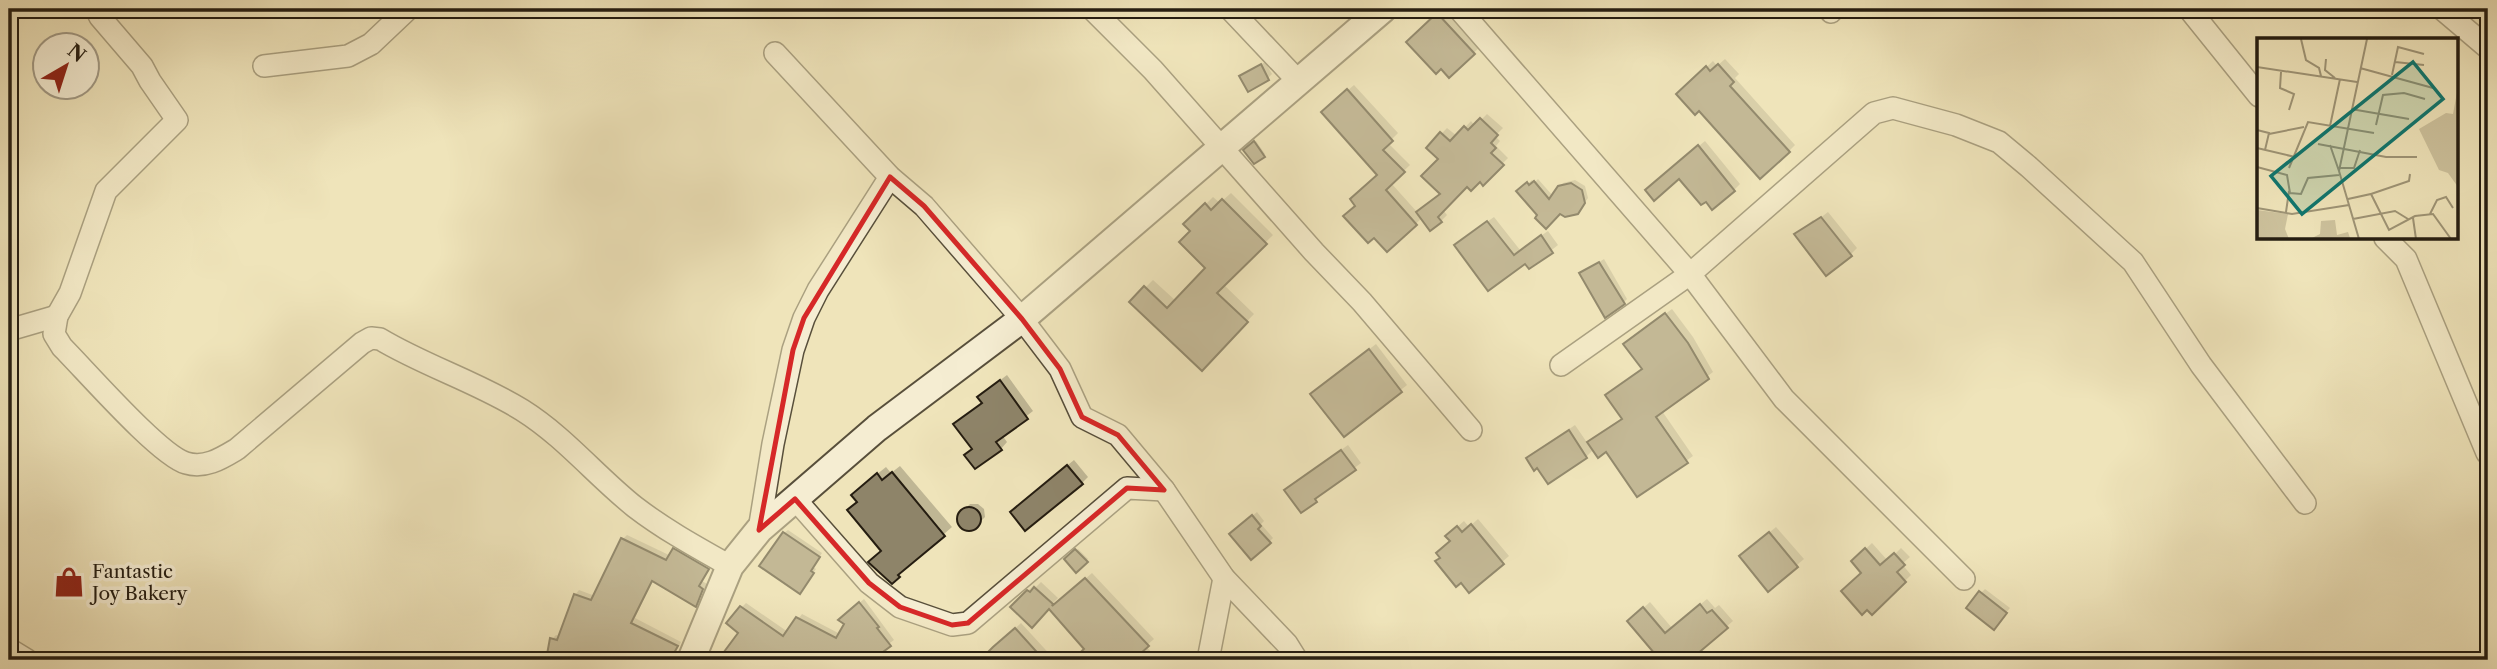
<svg xmlns="http://www.w3.org/2000/svg" width="2497" height="669" font-family="'Libre Caslon Text',serif">
  <rect width="100%" height="100%" fill="#efe4ba"/>
  <filter id="stains"><feTurbulence type="fractalNoise" baseFrequency=".00286" numOctaves="4"/><feColorMatrix values="0 0 0 0 .2 0 0 0 0 .09 0 0 0 0 .02 0 0 0 .5 -.17"/></filter>
  <radialGradient id="worn" r=".72"><stop offset=".6" stop-color="#630" stop-opacity="0"/><stop offset="1" stop-color="#630" stop-opacity=".3"/></radialGradient>
  <g fill="#0003">
    <path d="M 1444,9 L 1480,47 L 1449,75 L 1408,42 Z"/>
    <path d="M 1725,59 L 1739,74 L 1735,78 L 1795,145 L 1789,151 L 1699,109 L 1678,95 L 1713,61 L 1717,66 Z"/>
    <path d="M 1265,62 L 1272,74 L 1268,78 L 1241,76 Z"/>
    <path d="M 1354,85 L 1398,133 L 1388,143 L 1410,165 L 1391,183 L 1417,212 L 1441,193 L 1440,159 L 1428,148 L 1447,128 L 1457,136 L 1471,121 L 1475,126 L 1487,114 L 1503,128 L 1495,136 L 1500,141 L 1496,146 L 1508,158 L 1483,183 L 1480,180 L 1467,185 L 1443,210 L 1447,215 L 1441,221 L 1422,218 L 1387,250 L 1357,205 L 1379,175 L 1330,106 Z"/>
    <path d="M 1256,141 L 1265,154 L 1254,162 L 1245,150 Z"/>
    <path d="M 1705,141 L 1740,184 L 1734,190 L 1680,176 L 1653,184 Z"/>
    <path d="M 1538,179 L 1553,196 L 1563,183 L 1575,180 L 1585,186 L 1588,198 L 1577,213 L 1560,212 L 1540,215 L 1519,191 L 1532,180 L 1534,183 Z"/>
    <path d="M 1231,193 L 1273,235 L 1223,284 L 1254,314 L 1201,369 L 1131,302 L 1153,280 L 1176,301 L 1207,268 L 1192,231 L 1186,224 L 1213,197 L 1220,203 Z"/>
    <path d="M 1828,212 L 1857,248 L 1850,255 L 1796,234 L 1813,220 L 1815,222 Z"/>
    <path d="M 1494,217 L 1520,250 L 1548,231 L 1558,245 L 1530,267 L 1526,262 L 1463,239 Z"/>
    <path d="M 1604,259 L 1627,299 L 1623,303 L 1581,274 Z"/>
    <path d="M 1672,309 L 1693,337 L 1713,372 L 1662,411 L 1693,456 L 1638,495 L 1606,450 L 1594,449 L 1586,457 L 1538,466 L 1528,458 L 1575,425 L 1588,444 L 1623,418 L 1607,395 L 1643,368 L 1631,339 Z"/>
    <path d="M 1376,344 L 1407,385 L 1344,435 L 1319,388 Z"/>
    <path d="M 1007,375 L 1033,411 L 1002,435 L 1007,442 L 1001,449 L 973,448 L 986,391 Z"/>
    <path d="M 1348,445 L 1361,463 L 1321,493 L 1315,501 L 1286,490 Z"/>
    <path d="M 1074,460 L 1088,477 L 1082,483 L 1018,506 Z"/>
    <path d="M 900,466 L 952,527 L 906,567 L 892,582 L 883,550 L 858,501 L 861,487 L 886,467 L 891,473 Z"/>
    <path d="M 970,504 L 978,504 L 984,509 L 985,517 L 974,528 L 966,529 L 960,523 L 959,515 Z"/>
    <path d="M 1257,512 L 1264,521 L 1261,524 L 1273,538 L 1269,542 L 1235,531 Z"/>
    <path d="M 1478,519 L 1509,556 L 1469,590 L 1442,557 L 1452,540 L 1454,530 L 1464,521 L 1469,527 Z"/>
    <path d="M 1776,527 L 1804,559 L 1769,589 L 1748,550 Z"/>
    <path d="M 788,530 L 822,553 L 813,567 L 816,569 L 803,588 L 784,533 Z"/>
    <path d="M 627,535 L 671,556 L 679,545 L 712,565 L 702,581 L 707,584 L 695,605 L 653,579 L 635,618 L 681,642 L 671,660 L 548,660 L 552,639 L 556,635 L 560,636 L 575,595 L 579,590 L 595,596 L 623,539 Z"/>
    <path d="M 1872,543 L 1888,561 L 1901,548 L 1910,557 L 1902,564 L 1911,575 L 1872,613 L 1863,572 L 1853,561 Z"/>
    <path d="M 1078,549 L 1088,559 L 1076,570 L 1066,559 Z"/>
    <path d="M 1092,573 L 1154,639 L 1146,646 L 1152,653 L 1144,660 L 1073,660 L 1086,649 L 1049,607 L 1012,607 L 1034,585 L 1036,587 L 1041,582 L 1058,598 L 1052,604 L 1054,606 Z"/>
    <path d="M 1985,589 L 2010,608 L 1997,623 L 1981,593 Z"/>
    <path d="M 864,599 L 894,640 L 866,660 L 710,660 L 716,651 L 725,655 L 741,633 L 741,608 L 746,603 L 788,632 L 802,614 L 840,634 L 847,623 L 845,615 Z"/>
    <path d="M 1707,599 L 1715,608 L 1719,605 L 1733,621 L 1687,660 L 1663,660 L 1629,621 L 1650,602 L 1672,628 Z"/>
    <path d="M 1021,623 L 1055,660 L 982,660 L 983,659 Z"/>
  </g>
  <g fill="#8e8469" stroke="#251d11" stroke-width="2">
    <path d="M 1437,13 L 1475,54 L 1449,78 L 1441,69 L 1436,74 L 1406,42 Z"/>
    <path d="M 1261,64 L 1269,80 L 1248,92 L 1239,76 Z"/>
    <path d="M 1718,64 L 1734,82 L 1730,86 L 1790,152 L 1760,179 L 1699,111 L 1695,115 L 1676,94 L 1706,66 L 1710,71 Z"/>
    <path d="M 1347,89 L 1393,141 L 1383,150 L 1405,172 L 1386,190 L 1417,225 L 1387,252 L 1374,238 L 1368,243 L 1343,216 L 1355,206 L 1350,199 L 1377,175 L 1321,112 Z"/>
    <path d="M 1480,118 L 1498,135 L 1491,143 L 1496,148 L 1491,153 L 1504,165 L 1483,186 L 1480,182 L 1471,191 L 1467,187 L 1438,217 L 1442,222 L 1430,231 L 1416,212 L 1440,194 L 1421,176 L 1438,159 L 1426,148 L 1440,132 L 1450,141 L 1464,126 L 1468,130 Z"/>
    <path d="M 1254,141 L 1265,157 L 1254,164 L 1243,150 Z"/>
    <path d="M 1698,145 L 1735,191 L 1712,210 L 1706,202 L 1701,205 L 1679,179 L 1654,201 L 1645,190 Z"/>
    <path d="M 1534,181 L 1549,199 L 1558,186 L 1571,183 L 1582,190 L 1585,203 L 1578,214 L 1565,217 L 1560,214 L 1546,229 L 1535,218 L 1537,215 L 1516,191 L 1527,182 L 1529,185 Z"/>
    <path d="M 1222,199 L 1267,244 L 1217,293 L 1248,322 L 1202,371 L 1129,302 L 1144,286 L 1167,308 L 1205,268 L 1179,242 L 1190,231 L 1183,224 L 1205,203 L 1211,210 Z"/>
    <path d="M 1821,217 L 1852,256 L 1826,276 L 1794,234 Z"/>
    <path d="M 1487,221 L 1514,255 L 1541,235 L 1553,253 L 1529,269 L 1525,264 L 1488,291 L 1454,245 Z"/>
    <path d="M 1599,262 L 1625,304 L 1605,318 L 1579,273 Z"/>
    <path d="M 1665,313 L 1688,343 L 1709,379 L 1656,417 L 1688,463 L 1637,497 L 1606,452 L 1598,458 L 1587,442 L 1622,419 L 1605,395 L 1642,369 L 1623,344 Z"/>
    <path d="M 1369,349 L 1402,392 L 1344,437 L 1310,394 Z"/>
    <path d="M 1000,380 L 1028,419 L 996,442 L 1002,450 L 975,469 L 964,455 L 972,449 L 953,424 L 982,403 L 977,397 Z"/>
    <path d="M 1569,430 L 1587,458 L 1548,484 L 1537,468 L 1534,471 L 1526,458 Z"/>
    <path d="M 1341,450 L 1356,470 L 1315,499 L 1317,502 L 1301,513 L 1284,490 Z"/>
    <path d="M 1067,465 L 1083,484 L 1025,531 L 1010,512 Z"/>
    <path d="M 892,472 L 945,536 L 898,575 L 900,577 L 892,584 L 868,562 L 881,551 L 847,510 L 857,502 L 851,495 L 877,473 L 882,480 Z"/>
    <circle cx="969" cy="519" r="12"/>
    <path d="M 1252,515 L 1261,526 L 1258,529 L 1271,543 L 1251,560 L 1229,534 Z"/>
    <path d="M 1471,524 L 1504,564 L 1469,593 L 1461,583 L 1456,587 L 1435,561 L 1440,558 L 1436,553 L 1450,541 L 1445,536 L 1457,526 L 1462,532 Z"/>
    <path d="M 783,532 L 820,557 L 811,571 L 814,573 L 800,594 L 759,566 Z"/>
    <path d="M 1769,532 L 1798,567 L 1768,592 L 1739,556 Z"/>
    <path d="M 621,538 L 666,560 L 673,548 L 709,569 L 699,586 L 703,589 L 696,607 L 652,581 L 631,623 L 678,646 L 670,660 L 546,660 L 550,638 L 557,640 L 574,594 L 591,600 Z"/>
    <path d="M 1865,548 L 1880,565 L 1894,553 L 1905,565 L 1897,572 L 1906,582 L 1872,615 L 1867,610 L 1862,615 L 1841,591 L 1861,573 L 1851,561 Z"/>
    <path d="M 1075,549 L 1088,562 L 1076,573 L 1064,559 Z"/>
    <path d="M 1085,578 L 1149,646 L 1141,653 L 1147,660 L 1072,660 L 1084,649 L 1049,609 L 1032,628 L 1010,607 L 1027,590 L 1030,592 L 1034,587 L 1053,604 L 1052,606 Z"/>
    <path d="M 1979,591 L 2007,613 L 1994,630 L 1966,608 Z"/>
    <path d="M 859,602 L 879,627 L 877,628 L 891,646 L 872,660 L 718,660 L 738,633 L 726,623 L 740,606 L 783,636 L 796,617 L 836,638 L 844,624 L 838,620 Z"/>
    <path d="M 1700,604 L 1707,613 L 1712,610 L 1728,628 L 1690,660 L 1660,660 L 1627,621 L 1643,607 L 1665,633 Z"/>
    <path d="M 1015,628 L 1044,660 L 980,660 L 993,647 Z"/>
  </g>
  <g fill="none" stroke-linecap="round" stroke-linejoin="round">
    <g stroke="#584f3b" stroke-width="24">
      <g id="minor">
        <path d="M 96,9 L 100,17 L 142,66 L 150,81 L 177,120 L 106,191 L 70,293 L 57,316 L 54,334 L 62,347 C 86,371 159,455 186,463 C 205,469 222,458 237,449 L 362,343 L 371,338 L 380,339 C 425,366 477,382 522,410 C 565,437 596,476 635,507 C 665,530 698,548 730,566"/>
        <path d="M 1092,9 L 1153,70 L 1314,252 L 1362,302 L 1471,430"/>
        <path d="M 1230,9 L 1299,82"/>
        <path d="M 1459,9 L 1690,274 L 1784,399 L 1964,579"/>
        <path d="M 1829,9 L 1831,12"/>
        <path d="M 2189,9 L 2259,96"/>
        <path d="M 2442,9 L 2488,48"/>
        <path d="M 775,53 L 890,177 L 924,206 L 1022,319 L 1060,369 L 1082,417 L 1118,435 L 1164,490 L 1224,578 L 1287,644 L 1297,660"/>
        <path d="M 264,66 L 348,56 L 371,44 L 408,9"/>
        <path d="M 2385,238 L 2406,259 L 2487,453"/>
        <path d="M 9,330 L 57,316"/>
        <path d="M 1561,365 L 1690,274 L 1874,113 L 1893,108 L 1956,125 L 1999,142 L 2029,167 L 2133,262 L 2201,365 L 2305,503"/>
        <path d="M 795,499 L 869,583 L 900,607 L 952,625 L 968,623 L 1127,488 L 1164,490"/>
        <path d="M 759,530 L 773,444 L 793,350 L 804,318 L 818,290 L 890,177"/>
        <path d="M 9,649 L 27,660"/>
        <path d="M 1208,660 L 1224,578"/>
      </g>
    </g>
    <g stroke="#584f3b" stroke-width="30">
      <path id="tertiary" d="M 691,660 L 730,566 L 759,530 L 877,428 L 1022,319 L 1383,9"/>
    </g>
    <use href="#minor" stroke="#f5edd2" stroke-width="21"/>
    <use href="#tertiary" stroke="#f5edd2" stroke-width="26"/>
  </g>
  <path d="M0 0H2497V669H0ZM 890,177 L 924,206 L 1022,319 L 1060,369 L 1082,417 L 1118,435 L 1164,490 L 1127,488 L 968,623 L 952,625 L 900,607 L 869,583 L 795,499 L 759,530 L 793,350 L 804,318 Z" fill="#efe4ba" fill-opacity=".55" fill-rule="evenodd"/>
  <path fill="none" stroke="#d62828" stroke-width="5" stroke-linejoin="round" d="M 890,177 L 924,206 L 1022,319 L 1060,369 L 1082,417 L 1118,435 L 1164,490 L 1127,488 L 968,623 L 952,625 L 900,607 L 869,583 L 795,499 L 759,530 L 793,350 L 804,318 Z"/>
  <defs>
    <g id="shop-bare" transform="scale(2.415)"><path d="M-5-2.5h2.3a2.7 3.5 0 0 1 5.4 0H5L5.5 6h-11ZM-1.5-2.5h3a1.5 2.3 0 0 0-3 0Z" fill="#8f2418" stroke="#f5edd2" stroke-width="2.5" paint-order="stroke"/></g>
  </defs>
  <g fill-rule="evenodd">
    <use href="#shop-bare" x="69" y="582"/>
  </g>
  <g text-anchor="middle" stroke-width="7" stroke-linejoin="round" paint-order="stroke">
    <g font-size="19" fill="#251d11" stroke="#f5edd2" text-anchor="start">
      <text x="92" y="578">Fantastic<tspan x="92" dy="22">Joy Bakery</tspan></text>
    </g>
  </g>
  <g transform="translate(2257 38)">
    <rect width="201" height="201" fill="#efe4ba"/>
    <path d="M 201,49 L 201,149 L 191,135 L 182,132 L 162,91 L 189,75 L 196,76 ZM 0,172 L 31,176 L 28,191 L 32,201 L 0,201 ZM 78,182 L 80,197 L 91,194 L 93,200 L 100,201 L 53,201 L 63,196 L 64,183 Z" fill="#cdc29d"/>
    <path fill="none" stroke="#9e9476" stroke-width="2" d="M 44,1 L 49,22 L 62,30 L 64,38M 69,21 L 68,32 L 78,40M 138,24 L 167,27M 0,29 L 100,44M 103,30 L 176,50M 24,34 L 23,50 L 37,56 L 32,72M 135,37 L 141,9 L 167,16M 94,71 L 152,81M 119,87 L 126,57 L 147,55 L 168,61M 73,88 L 83,41M 0,92 L 12,95 L 8,112M 12,96 L 47,89M 61,106 L 129,119 L 160,119M 73,107 L 82,133M 0,110 L 38,119M 0,129 L 30,137 L 33,155 L 44,156 L 51,140 L 82,137M 32,130 L 51,84 L 117,95M 82,130 L 97,130 L 103,112M 114,156 L 152,143 L 153,136M 91,161 L 114,156 L 132,192 L 158,178 L 176,176 L 194,201M 0,170 L 35,176 L 92,167M 29,174 L 32,153M 173,176 L 180,162 L 189,159 L 196,170M 156,180 L 159,201M 96,181 L 138,173 L 151,181M 102,201 L 82,133 L 110,1"/>
    <path fill="#0f766e" fill-opacity="0.15" stroke="#0f766e" stroke-width="3.5" d="M 156,24 L 186,61 L 45,176 L 14,138 Z"/>
    <rect width="201" height="201" fill="none" stroke="#251d11" stroke-width="3.5"/>
  </g>
  <rect width="2497" height="669" fill="none" stroke="#efe4ba" stroke-width="35"/>
  <rect x="10" y="10" width="2476" height="648" fill="none" stroke="#251d11" stroke-width="3.5"/>
  <rect x="18" y="18" width="2462" height="634" fill="none" stroke="#251d11" stroke-width="2"/>
  <g transform="translate(66 66) rotate(39)"><circle r="33" fill="#f5edd2" stroke="#a29a85" stroke-width="2"/>
  <path d="M0-5L12 26L0 18L-12 26Z" fill="#8f2418"/>
  <text y="-10" font-size="19" font-weight="bold" text-anchor="middle" fill="#251d11">N</text>
  </g>
  <rect width="100%" height="100%" filter="url(#stains)"/>
  <rect width="100%" height="100%" fill="url(#worn)"/>
</svg>
